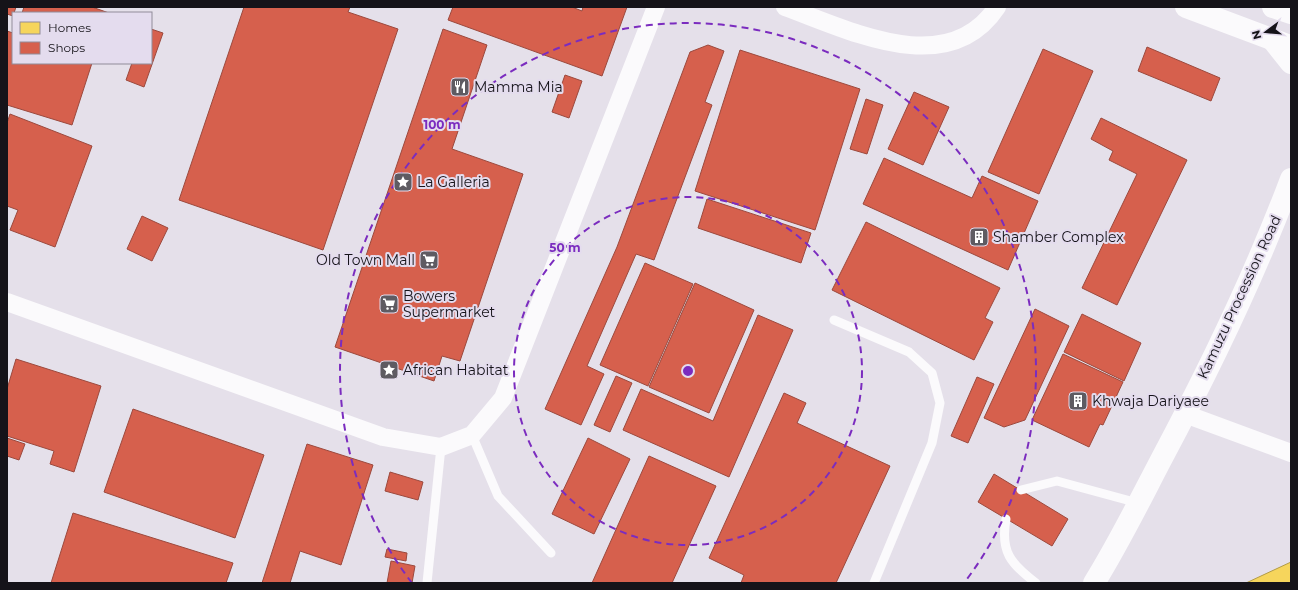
<svg xmlns="http://www.w3.org/2000/svg" width="1298" height="590" font-family="Montserrat,sans-serif">
  <rect width="100%" height="100%" fill="#e5e0ea"/>
  <path fill="#f6d55c" stroke="#b29b48" d="M 1291,562 L 1291,583 L 1246,583 Z"/>
  <g fill="#d6604d" stroke="#9c493d">
    <path d="M 7,7 L 16,7 L 13,16 L 7,14 Z"/>
    <path d="M 24,7 L 92,7 L 109,13 L 22,13 Z"/>
    <path d="M 244,7 L 350,7 L 348,12 L 398,29 L 323,250 L 179,200 Z"/>
    <path d="M 453,7 L 572,7 L 582,11 L 583,7 L 627,7 L 602,76 L 448,20 Z"/>
    <path d="M 151,29 L 163,33 L 144,87 L 126,80 L 132,63 L 151,63 Z"/>
    <path d="M 443,29 L 487,45 L 452,149 L 523,174 L 460,361 L 442,356 L 434,381 L 335,347 Z"/>
    <path d="M 7,31 L 13,33 L 13,63 L 92,63 L 72,125 L 7,105 Z"/>
    <path d="M 708,45 L 724,51 L 705,102 L 712,105 L 654,260 L 636,254 L 587,366 L 604,374 L 581,425 L 545,409 L 617,247 L 690,52 Z"/>
    <path d="M 1147,47 L 1220,78 L 1211,101 L 1138,71 Z"/>
    <path d="M 1043,49 L 1093,71 L 1039,194 L 988,172 Z"/>
    <path d="M 740,50 L 860,89 L 815,230 L 695,191 Z"/>
    <path d="M 565,75 L 582,81 L 569,118 L 552,112 Z"/>
    <path d="M 914,92 L 949,107 L 923,165 L 888,149 Z"/>
    <path d="M 866,99 L 883,105 L 867,154 L 850,149 Z"/>
    <path d="M 10,114 L 92,146 L 55,247 L 10,230 L 18,210 L 7,206 L 7,123 Z"/>
    <path d="M 1101,118 L 1187,160 L 1117,305 L 1082,288 L 1137,174 L 1109,160 L 1113,151 L 1091,139 Z"/>
    <path d="M 884,158 L 972,198 L 982,176 L 1038,201 L 1008,270 L 863,204 Z"/>
    <path d="M 707,199 L 811,233 L 801,263 L 698,228 Z"/>
    <path d="M 142,216 L 168,228 L 152,261 L 127,249 Z"/>
    <path d="M 866,222 L 1000,288 L 985,318 L 993,322 L 974,360 L 832,290 Z"/>
    <path d="M 645,263 L 693,284 L 648,386 L 600,365 Z"/>
    <path d="M 695,283 L 754,310 L 709,413 L 649,387 Z"/>
    <path d="M 1035,309 L 1069,326 L 1025,420 L 1004,427 L 984,418 Z"/>
    <path d="M 1082,314 L 1141,343 L 1124,381 L 1064,352 Z"/>
    <path d="M 758,315 L 793,330 L 729,477 L 623,430 L 641,389 L 713,421 Z"/>
    <path d="M 1063,354 L 1123,382 L 1103,425 L 1100,424 L 1089,447 L 1032,420 Z"/>
    <path d="M 16,359 L 101,386 L 74,472 L 50,464 L 54,451 L 7,436 L 7,389 Z"/>
    <path d="M 616,376 L 632,383 L 610,432 L 594,425 Z"/>
    <path d="M 977,377 L 994,384 L 968,443 L 951,436 Z"/>
    <path d="M 784,393 L 806,403 L 797,423 L 890,466 L 836,583 L 741,583 L 744,575 L 709,558 Z"/>
    <path d="M 133,409 L 264,455 L 235,538 L 104,492 Z"/>
    <path d="M 7,438 L 25,444 L 19,460 L 7,456 Z"/>
    <path d="M 588,438 L 630,459 L 594,534 L 552,514 Z"/>
    <path d="M 307,444 L 373,465 L 341,565 L 300,551 L 290,583 L 262,583 Z"/>
    <path d="M 649,456 L 716,486 L 672,583 L 592,583 Z"/>
    <path d="M 390,472 L 423,482 L 418,500 L 385,491 Z"/>
    <path d="M 994,474 L 1068,519 L 1052,546 L 978,502 Z"/>
    <path d="M 73,513 L 233,563 L 226,583 L 51,583 Z"/>
    <path d="M 387,549 L 407,553 L 406,561 L 385,557 Z"/>
    <path d="M 391,561 L 415,566 L 412,583 L 387,583 Z"/>
  </g>
  <g fill="none" stroke-linecap="round" stroke-linejoin="round">
    <g stroke="#fbfafc" stroke-width="9">
      <path d="M 834,320 L 909,352 L 932,373 L 940,403 L 932,443 L 874,583"/>
      <path d="M 472,435 L 498,496 L 551,553"/>
      <path d="M 1021,490 L 1057,481 L 1138,503"/>
      <path d="M 1006,519 C 1000,552 1011,564 1036,583"/>
      <path d="M 427,583 L 441,447"/>
    </g>
    <g stroke="#fbfafc" stroke-width="18">
      <path d="M 785,7 C 849,30 948,81 997,7"/>
      <path d="M 7,302 L 383,437 L 441,447 L 472,435 L 503,398 L 656,7"/>
      <path d="M 1185,414 L 1291,453"/>
    </g>
    <g stroke="#fbfafc" stroke-width="22">
      <path d="M 1186,7 L 1290,46"/>
      <path d="M 1273,7 L 1291,13"/>
    </g>
    <g stroke="#fbfafc" stroke-width="22">
      <path d="M 1272,39 L 1291,63"/>
      <path d="M 1094,583 C 1119,543 1140,500 1162,458 C 1210,368 1255,275 1291,179"/>
    </g>
  </g>
  <g fill="none" stroke="#7b2cbf" stroke-width="2" stroke-dasharray="7 5">
    <circle cx="688" cy="371" r="174"/>
    <path d="M412 583A348 348 0 1 1 964 583"/>
  </g>
  <defs>
    <g id="restaurant-square" transform="scale(1)"><rect x="-9" y="-9" width="18" height="18" rx="4" fill="#5e5b62" stroke="#e4dcee"/><path d="M-5-6h1v4h1v-4h1v4h1v-4h1v5L-1.5 .5V6h-2V.5L-5-1ZM5-6V6H3V1.5H1.5Q1.5-4 5-6Z" fill="#fff"/></g>
    <g id="sight-square" transform="scale(1)"><rect x="-9" y="-9" width="18" height="18" rx="4" fill="#5e5b62" stroke="#e4dcee"/><path d="M0-6L1.8-2.2L6-1.7L2.9 1.2L3.7 5.4L0 3.3L-3.7 5.4L-2.9 1.2L-6-1.7L-1.8-2.2Z" fill="#fff"/></g>
    <g id="building-square" transform="scale(1)"><rect x="-9" y="-9" width="18" height="18" rx="4" fill="#5e5b62" stroke="#e4dcee"/><path d="M-4-6H4V6H1V3H-1V6H-4ZM-2.5-4.3h1.7v1.8h-1.7ZM.8-4.3h1.7v1.8H.8ZM-2.5-1h1.7V.8h-1.7ZM.8-1h1.7V.8H.8Z" fill="#fff"/></g>
    <g id="supermarket-square" transform="scale(1)"><rect x="-9" y="-9" width="18" height="18" rx="4" fill="#5e5b62" stroke="#e4dcee"/><path d="M-6-5.5h2.5l.6 2H6L4.5 2H-2.5L-4.4-4H-6ZM-1.5 3.2a1.3 1.3 0 1 0 .1 0ZM3 3.2a1.3 1.3 0 1 0 .1 0Z" fill="#fff"/></g>
  </defs>
  <g fill-rule="evenodd">
    <use href="#restaurant-square" x="460" y="87"/>
    <use href="#sight-square" x="403" y="182"/>
    <use href="#building-square" x="979" y="237"/>
    <use href="#supermarket-square" x="429" y="260"/>
    <use href="#supermarket-square" x="389" y="304"/>
    <use href="#sight-square" x="389" y="370"/>
    <use href="#building-square" x="1078" y="401"/>
  </g>
  <g text-anchor="middle" stroke-width="4" stroke-linejoin="round" paint-order="stroke">
    <g font-size="14" fill="#151319" stroke="#e4dcee" text-anchor="start">
      <text x="474" y="92">Mamma Mia</text>
      <text x="417" y="187">La Galleria</text>
      <text x="993" y="242">Shamber Complex</text>
      <text x="415" y="265" text-anchor="end">Old Town Mall</text>
      <text x="403" y="301">Bowers<tspan x="403" dy="16">Supermarket</tspan></text>
      <text x="403" y="375">African Habitat</text>
      <text x="1092" y="406">Khwaja Dariyaee</text>
    </g>
    <g font-size="14" fill="#151319" stroke="#e4dcee">
      <text transform="translate(1239 297) rotate(-65)" y="5">Kamuzu Procession Road</text>
    </g>
  </g>
  <circle cx="688" cy="371" r="6" fill="#7b2cbf" stroke="#e4dcee" stroke-width="2"/>
  <g font-size="12" text-anchor="middle" font-weight="bold" fill="#7b2cbf" stroke="#e4dcee" stroke-width="4" stroke-linejoin="round" paint-order="stroke">
    <text x="442" y="129">100 m</text>
    <text x="565" y="252">50 m</text>
  </g>
  <rect width="1298" height="590" fill="none" stroke="#151319" stroke-width="16"/>
  <rect x="12" y="12" width="140" height="52" fill="#e4dcee" stroke="#918c99"/>
  <rect x="20" y="22" width="20" height="12" fill="#f6d55c" stroke="#918c99"/>
  <text x="48" y="32" font-size="12" fill="#151319">Homes</text>
  <rect x="20" y="42" width="20" height="12" fill="#d6604d" stroke="#918c99"/>
  <text x="48" y="52" font-size="12" fill="#151319">Shops</text>
  <g transform="translate(1266 32) rotate(254)" stroke="#e4dcee" stroke-width="3" paint-order="stroke">
  <path d="M0-3L7 15L0 10L-7 15Z" fill="#151319"/>
  <text y="-6" font-size="11" font-weight="bold" text-anchor="middle" fill="#151319">N</text>
  </g>
</svg>
